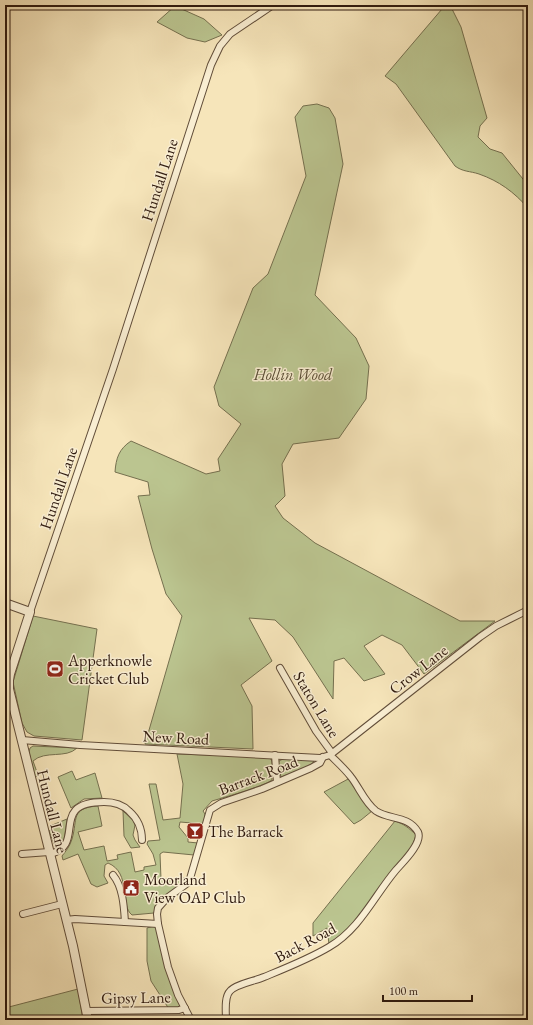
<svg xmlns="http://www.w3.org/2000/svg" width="533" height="1025" font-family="'EB Garamond',serif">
  <rect width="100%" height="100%" fill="#f6e5ba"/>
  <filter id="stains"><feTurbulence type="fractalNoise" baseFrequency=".005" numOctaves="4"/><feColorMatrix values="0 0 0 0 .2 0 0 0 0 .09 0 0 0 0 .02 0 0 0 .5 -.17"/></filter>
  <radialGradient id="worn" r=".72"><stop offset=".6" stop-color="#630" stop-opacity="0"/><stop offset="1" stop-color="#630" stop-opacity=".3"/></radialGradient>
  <g fill="#bbc590" stroke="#75704f">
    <path d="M 175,6 L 204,19 L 222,35 L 205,42 L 187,38 L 157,22 Z"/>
    <path d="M 451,7 L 461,27 L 487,118 L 480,126 L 478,137 L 490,149 L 502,153 L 527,184 L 528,208 C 514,192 499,181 479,174 C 470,171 463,172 455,166 L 396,84 L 385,76 L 442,9 Z"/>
    <path d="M 317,104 L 329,108 L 335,118 L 343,164 L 315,295 L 356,338 L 369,366 L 366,399 L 339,438 L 293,444 L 282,464 L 285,496 L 275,506 L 283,518 L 315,543 L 460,621 L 495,621 L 424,674 L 402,645 L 382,635 L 364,646 L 385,674 L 364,681 L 344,658 L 334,661 L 333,699 L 293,637 L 275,620 L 249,618 L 272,661 L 241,685 L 252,706 L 253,749 L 145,744 L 182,616 L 166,594 L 152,549 L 138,496 L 150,495 L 148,482 L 115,472 C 116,458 119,449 131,441 L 206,474 L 220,471 L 218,459 L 241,424 L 219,406 L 214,387 L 253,288 L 268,274 L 306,176 L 295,117 L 303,106 Z"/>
    <path d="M 33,616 L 97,629 L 82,740 L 34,736 L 27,732 L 22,723 L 13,682 Z"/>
    <path d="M 33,746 L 77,748 C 66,759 45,750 33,761 L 38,775 L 35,778 L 29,752 L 30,748 Z"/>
    <path d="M 177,754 L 266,757 L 271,759 L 272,762 L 272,780 L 267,783 L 246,791 L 212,801 L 203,811 L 205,814 L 204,824 L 180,822 L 179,827 L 188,838 L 188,842 L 198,843 L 194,855 L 163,852 L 160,854 L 161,879 L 186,878 L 185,882 L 159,901 L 154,913 L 132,915 C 119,905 132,873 108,863 L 105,865 L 104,876 L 108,883 L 97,887 L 91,884 L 78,854 L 63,860 L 62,856 C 66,851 70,846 72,839 C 78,819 70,808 98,806 L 102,826 L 78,832 L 84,850 L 104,846 L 107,861 L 118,859 L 117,855 L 131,852 L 135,872 L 144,870 L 144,867 L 156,865 L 153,854 L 147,844 L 148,841 L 160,840 L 149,784 L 156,784 L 163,820 L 180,818 L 183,784 Z"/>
    <path d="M 283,759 L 313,760 L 314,761 L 310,766 L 281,777 L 278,764 L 279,761 Z"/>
    <path d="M 72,771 L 76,780 L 95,773 L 102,798 L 84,799 L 71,808 L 58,777 Z"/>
    <path d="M 350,778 L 372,811 L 361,820 L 354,824 L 324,792 Z"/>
    <path d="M 123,811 L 133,820 L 135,825 L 133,835 L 135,840 L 140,847 L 131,848 L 124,836 Z"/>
    <path d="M 67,819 L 64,841 L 59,846 L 56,846 L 54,844 L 49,831 L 51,830 L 50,826 Z"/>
    <path d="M 395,821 C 404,824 409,828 416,835 L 412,847 L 349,929 L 329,944 L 327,928 L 313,936 L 313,923 Z"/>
    <path d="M 154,926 L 157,928 L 180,1005 L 177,1008 L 169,1009 L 151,981 L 147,961 L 147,928 Z"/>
    <path d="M 78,989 L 83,1020 L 5,1020 L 5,1008 Z"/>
  </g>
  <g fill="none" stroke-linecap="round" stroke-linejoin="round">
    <g stroke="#614d39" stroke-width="8">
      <g id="minor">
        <path d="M 30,612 L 113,369 L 211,65 L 220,46 L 230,34 L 273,5"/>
        <path d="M 280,668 L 316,731 L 332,753"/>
        <path d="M 22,740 L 80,745 L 320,758 L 330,755 L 480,637 L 496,626 L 528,610"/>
        <path d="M 275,755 L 277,782"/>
        <path d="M 22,854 L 49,852"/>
        <path d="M 50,854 C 88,845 47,802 104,802 C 113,802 122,804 129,811 C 138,819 142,828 142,840"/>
        <path d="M 113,875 C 123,887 124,907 125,922"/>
        <path d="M 23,914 L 62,904"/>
        <path d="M 66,920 L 75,919 L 158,924"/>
        <path d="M 86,1011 L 179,1010 L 185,1008"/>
        <path d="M 191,1020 L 178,995 L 168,967 L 158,924 L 157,914 L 158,908 L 167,898 L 189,882 L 210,810 L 221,803 L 262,789 L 311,768 L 320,763 L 323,757"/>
        <path d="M 226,1020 C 226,1012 224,997 230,991 C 236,984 255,981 264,977 C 286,968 309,959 329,947 C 360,929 374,896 396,870 C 402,863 423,843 418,832 C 408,815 389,820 376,811 C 365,803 359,787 351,777 C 345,769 337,762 330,755"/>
      </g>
    </g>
    <g stroke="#614d39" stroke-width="10">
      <path id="tertiary" d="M 5,603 L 30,612 L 10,674 L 9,680 L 9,689 L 73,946 L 88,1020"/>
    </g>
    <use href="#minor" stroke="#f9eed2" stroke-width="6"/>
    <use href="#tertiary" stroke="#f9eed2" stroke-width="8"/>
  </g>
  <defs>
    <g id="stadium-square" transform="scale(0.9)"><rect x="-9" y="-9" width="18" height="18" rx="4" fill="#8f2418" stroke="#f9eed2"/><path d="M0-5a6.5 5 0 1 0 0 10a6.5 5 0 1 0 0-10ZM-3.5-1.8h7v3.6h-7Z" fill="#fff"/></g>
    <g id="bar-square" transform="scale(0.9)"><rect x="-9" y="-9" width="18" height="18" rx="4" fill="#8f2418" stroke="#f9eed2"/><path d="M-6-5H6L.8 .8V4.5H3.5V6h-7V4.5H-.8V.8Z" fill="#fff"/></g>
    <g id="civic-square" transform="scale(0.9)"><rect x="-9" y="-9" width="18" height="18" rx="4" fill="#8f2418" stroke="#f9eed2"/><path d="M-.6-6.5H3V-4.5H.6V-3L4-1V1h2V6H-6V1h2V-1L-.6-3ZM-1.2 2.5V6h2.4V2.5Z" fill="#fff"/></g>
  </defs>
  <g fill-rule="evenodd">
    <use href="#stadium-square" x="55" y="669"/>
    <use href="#bar-square" x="195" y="831"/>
    <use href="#civic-square" x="131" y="888"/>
  </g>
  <g text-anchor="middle" stroke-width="3" stroke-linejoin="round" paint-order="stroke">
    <g font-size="16" fill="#2f1a0e" stroke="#f9eed2">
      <text transform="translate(159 180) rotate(-72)" y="6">Hundall Lane</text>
      <text transform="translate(58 488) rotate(-71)" y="6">Hundall Lane</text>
      <text transform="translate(418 669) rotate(-38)" y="6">Crow Lane</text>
      <text transform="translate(317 704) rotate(59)" y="6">Staton Lane</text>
      <text transform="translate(176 737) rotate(3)" y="6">New Road</text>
      <text transform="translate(258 775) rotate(-21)" y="6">Barrack Road</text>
      <text transform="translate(53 811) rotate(76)" y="6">Hundall Lane</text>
      <text transform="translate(305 942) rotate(-28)" y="6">Back Road</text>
      <text transform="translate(136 997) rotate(-1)" y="6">Gipsy Lane</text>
    </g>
    <g font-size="16" font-style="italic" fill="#594d35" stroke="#f9eed2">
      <text x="293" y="380">Hollin Wood</text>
    </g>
    <g font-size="16" fill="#2f1a0e" stroke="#f9eed2" text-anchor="start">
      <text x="68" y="666">Apperknowle<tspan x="68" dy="18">Cricket Club</tspan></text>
      <text x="208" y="837">The Barrack</text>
      <text x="144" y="885">Moorland<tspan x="144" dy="18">View OAP Club</tspan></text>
    </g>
  </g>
  <rect width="533" height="1025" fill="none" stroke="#f6e5ba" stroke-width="20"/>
  <rect x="6" y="6" width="521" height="1013" fill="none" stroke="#2f1a0e" stroke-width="2"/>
  <rect x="10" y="10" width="513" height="1005" fill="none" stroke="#2f1a0e"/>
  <path d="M383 995v6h89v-6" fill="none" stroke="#2f1a0e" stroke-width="2"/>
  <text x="389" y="995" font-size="12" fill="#2f1a0e" stroke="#f9eed2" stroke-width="3" paint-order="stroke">100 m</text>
  <rect width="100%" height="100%" filter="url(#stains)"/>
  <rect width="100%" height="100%" fill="url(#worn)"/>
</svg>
